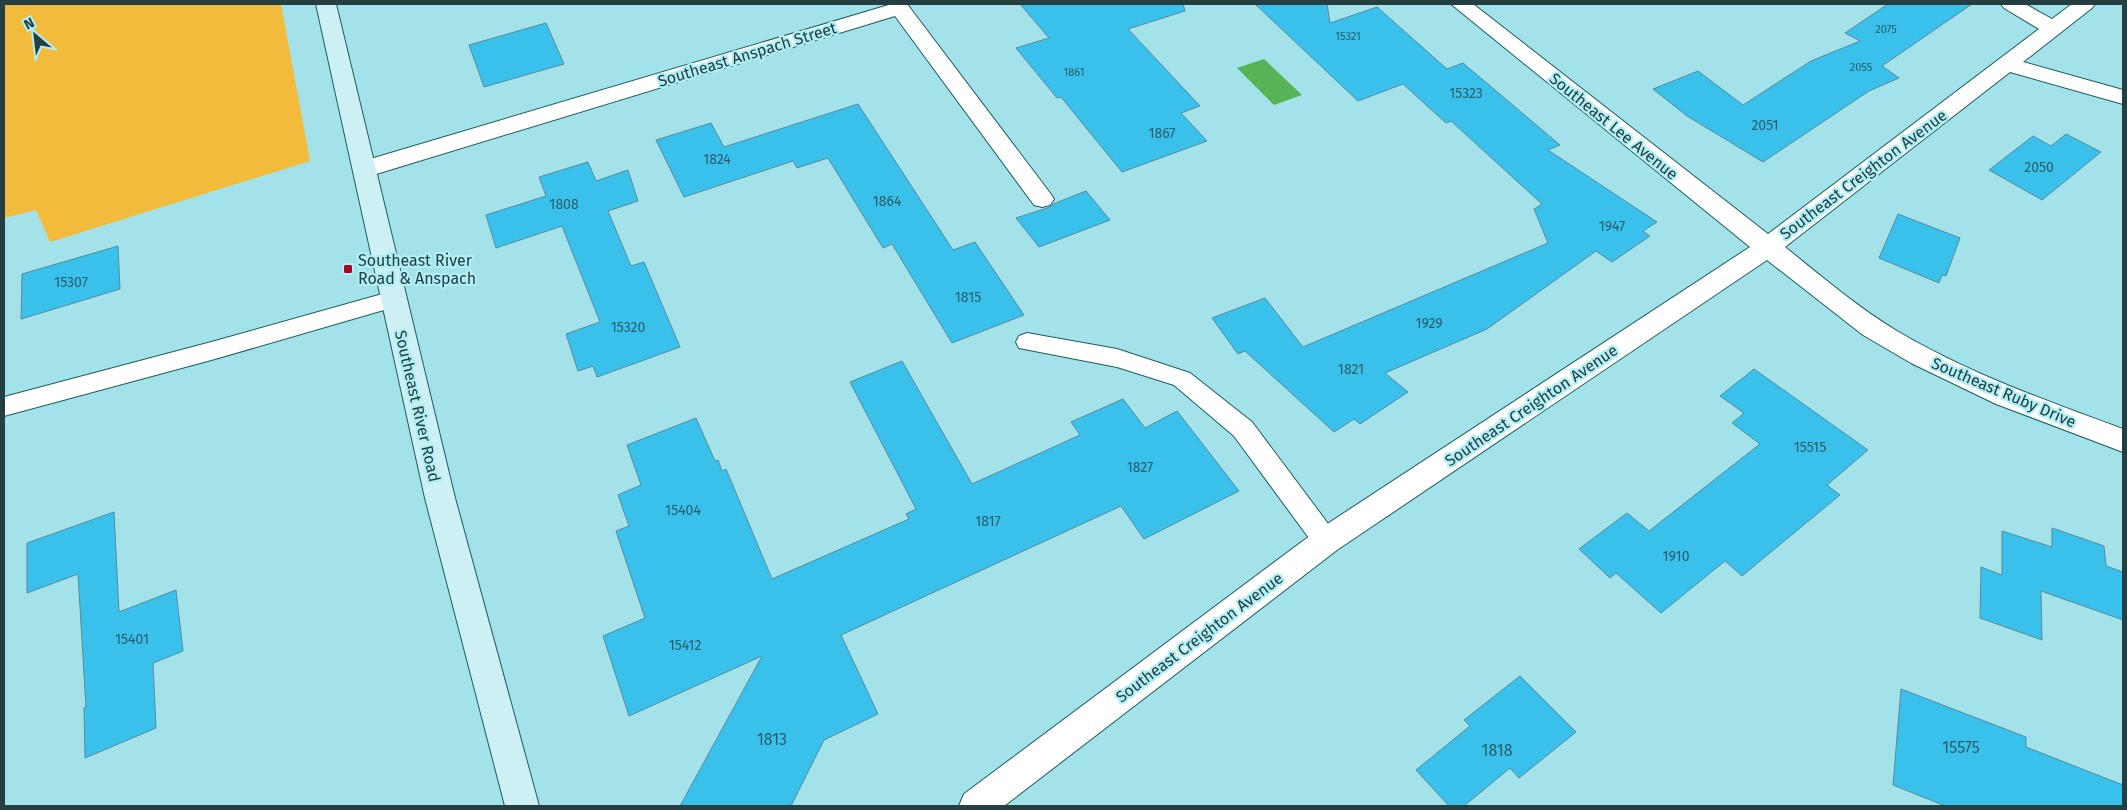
<svg xmlns="http://www.w3.org/2000/svg" width="2127" height="810" font-family="'Fira Sans',sans-serif">
  <rect width="100%" height="100%" fill="#a3e2e8"/>
  <path fill="#f2bb3c" d="M 4,4 L 281,4 L 310,161 L 50,242 L 36,210 L 4,218 Z"/>
  <path fill="#56b457" d="M 1264,59 L 1302,95 L 1274,105 L 1237,68 Z"/>
  <g fill="#3ac1eb" stroke="#568b9f">
    <path d="M 1020,4 L 1183,4 L 1185,11 L 1128,29 L 1200,106 L 1181,113 L 1207,141 L 1122,172 L 1061,97 L 1057,98 L 1016,48 L 1049,38 Z"/>
    <path d="M 1255,4 L 1327,4 L 1330,23 L 1377,7 L 1447,69 L 1463,63 L 1560,145 L 1548,150 L 1657,222 L 1643,231 L 1650,236 L 1612,262 L 1596,251 L 1487,329 L 1385,373 L 1408,392 L 1360,424 L 1354,419 L 1334,432 L 1245,351 L 1238,354 L 1212,318 L 1265,298 L 1303,347 L 1548,243 L 1534,209 L 1542,204 L 1451,121 L 1446,123 L 1403,84 L 1358,101 Z"/>
    <path d="M 1888,4 L 1972,4 L 1882,66 L 1899,78 L 1869,91 L 1763,162 L 1687,116 L 1653,89 L 1698,71 L 1743,105 L 1811,61 L 1860,41 L 1845,33 Z"/>
    <path d="M 546,23 L 564,64 L 484,87 L 469,45 Z"/>
    <path d="M 858,104 L 953,250 L 975,242 L 1024,315 L 952,343 L 892,244 L 883,248 L 828,158 L 797,168 L 793,161 L 684,197 L 656,140 L 711,123 L 724,147 Z"/>
    <path d="M 2066,134 L 2101,152 L 2042,200 L 1989,170 L 2033,136 L 2051,146 Z"/>
    <path d="M 588,162 L 596,181 L 628,170 L 638,201 L 608,211 L 631,266 L 644,262 L 680,347 L 597,377 L 593,366 L 578,371 L 566,334 L 600,322 L 562,226 L 496,248 L 486,215 L 546,196 L 539,177 Z"/>
    <path d="M 1086,191 L 1110,220 L 1039,247 L 1016,218 L 1050,207 L 1053,204 Z"/>
    <path d="M 1898,214 L 1960,238 L 1946,276 L 1942,275 L 1939,283 L 1879,258 Z"/>
    <path d="M 118,246 L 120,289 L 21,319 L 22,274 Z"/>
    <path d="M 902,361 L 972,484 L 1080,435 L 1071,422 L 1123,399 L 1145,428 L 1177,411 L 1239,491 L 1144,539 L 1121,506 L 841,635 L 878,714 L 824,740 L 791,806 L 680,806 L 762,656 L 629,716 L 603,636 L 645,618 L 616,531 L 629,526 L 618,495 L 641,485 L 627,445 L 696,418 L 715,461 L 718,460 L 722,471 L 726,469 L 772,579 L 909,519 L 906,514 L 916,509 L 850,382 Z"/>
    <path d="M 1754,369 L 1868,450 L 1827,485 L 1840,495 L 1742,576 L 1725,561 L 1661,613 L 1616,573 L 1610,578 L 1579,549 L 1627,513 L 1649,531 L 1760,444 L 1732,423 L 1744,413 L 1720,396 Z"/>
    <path d="M 114,512 L 119,612 L 176,590 L 183,651 L 153,663 L 156,728 L 85,758 L 84,708 L 86,707 L 78,574 L 27,593 L 27,543 Z"/>
    <path d="M 2052,528 L 2104,546 L 2106,566 L 2123,572 L 2123,620 L 2041,591 L 2042,640 L 1980,618 L 1981,567 L 2002,575 L 2002,531 L 2052,547 Z"/>
    <path d="M 1520,676 L 1576,732 L 1519,778 L 1510,768 L 1464,806 L 1449,806 L 1416,770 L 1470,726 L 1464,720 Z"/>
    <path d="M 1901,689 L 2026,737 L 2026,747 L 2123,785 L 2123,806 L 1945,806 L 1893,785 Z"/>
  </g>
  <g fill="none" stroke-linecap="round" stroke-linejoin="round">
    <g stroke="#1c5c62" stroke-width="2">
      <g id="lane">
        <path d="M 393,291 L 401,293 L 404,299 L 401,305 L 215,359 L 4,416 L 4,397 L 215,341 Z"/>
        <path d="M 1027,333 L 1117,349 L 1190,373 L 1252,422 L 1335,533 L 1339,541 L 1335,549 L 1326,552 L 1317,549 L 1234,436 L 1174,385 L 1117,367 L 1019,348 L 1016,342 L 1019,336 Z"/>
      </g>
    </g>
    <g stroke="#1c5c62" stroke-width="2">
      <g id="street">
        <path d="M 892,4 L 907,4 L 1050,193 L 1054,199 L 1050,205 L 1042,207 L 1034,205 L 895,16 L 373,175 L 365,177 L 357,175 L 353,169 L 357,163 Z"/>
        <path d="M 1451,4 L 1473,4 L 1768,234 L 2039,29 L 2004,8 L 2001,4 L 2025,4 L 2052,19 L 2072,4 L 2095,4 L 2092,8 L 2023,62 L 2123,90 L 2123,104 L 2010,72 L 1785,247 C 1821,276 1857,307 1897,331 C 1968,373 2047,401 2123,429 L 2123,452 L 1996,404 L 1911,363 L 1863,335 L 1767,260 L 1337,550 L 1004,806 L 959,806 L 964,794 L 1315,532 L 1750,247 Z"/>
      </g>
    </g>
    <g stroke="#1c5c62" stroke-width="2">
      <path id="secondary" d="M 316,4 L 336,4 L 455,498 L 539,806 L 505,806 L 425,498 Z"/>
    </g>
    <use href="#lane" fill="#fff" fill-rule="evenodd"/>
    <use href="#street" fill="#fff" fill-rule="evenodd"/>
    <use href="#secondary" fill="#cdf0f4" fill-rule="evenodd"/>
  </g>
  <rect fill="#a3061e" stroke="#b0eff5" stroke-width="2" x="343" y="264" width="10" height="10" rx="2.5"/>
  <g text-anchor="middle" stroke-width="4.5" stroke-linejoin="round" paint-order="stroke">
    <g font-size="11" fill="#2a5f6c">
      <text x="1886" y="33">2075</text>
      <text x="1348" y="40">15321</text>
      <text x="1861" y="71">2055</text>
      <text x="1074" y="76">1861</text>
    </g>
    <g font-size="14" fill="#2a5f6c">
      <text x="1466" y="98">15323</text>
      <text x="1765" y="130">2051</text>
      <text x="1162" y="138">1867</text>
      <text x="717" y="164">1824</text>
      <text x="2039" y="172">2050</text>
      <text x="887" y="206">1864</text>
      <text x="564" y="209">1808</text>
      <text x="1612" y="231">1947</text>
      <text x="71" y="287">15307</text>
      <text x="968" y="302">1815</text>
      <text x="1429" y="328">1929</text>
      <text x="628" y="332">15320</text>
      <text x="1351" y="374">1821</text>
      <text x="1810" y="452">15515</text>
      <text x="1140" y="472">1827</text>
      <text x="683" y="515">15404</text>
      <text x="988" y="526">1817</text>
      <text x="1676" y="561">1910</text>
      <text x="132" y="644">15401</text>
      <text x="685" y="650">15412</text>
    </g>
    <g font-size="16" fill="#253e41" stroke="#b0eff5">
      <text transform="translate(747 54) rotate(-17)" y="6">Southeast Anspach Street</text>
      <text transform="translate(1614 126) rotate(39)" y="6">Southeast Lee Avenue</text>
      <text transform="translate(1863 174) rotate(-37)" y="6">Southeast Creighton Avenue</text>
      <text transform="translate(2004 392) rotate(23)" y="6">Southeast Ruby Drive</text>
      <text transform="translate(1531 405) rotate(-34)" y="6">Southeast Creighton Avenue</text>
      <text transform="translate(418 406) rotate(77)" y="6">Southeast River Road</text>
      <text transform="translate(1199 637) rotate(-37)" y="6">Southeast Creighton Avenue</text>
    </g>
    <g font-size="16" fill="#253e41" stroke="#b0eff5" text-anchor="start">
      <text x="358" y="266">Southeast River<tspan x="358" dy="18">Road &amp; Anspach</tspan></text>
    </g>
    <g font-size="16" fill="#2a5f6c">
      <text x="772" y="745">1813</text>
      <text x="1961" y="753">15575</text>
      <text x="1497" y="756">1818</text>
    </g>
  </g>
  <rect width="2127" height="810" fill="none" stroke="#253e41" stroke-width="10"/>
  <g transform="translate(35 35) rotate(332)" stroke="#b0eff5" stroke-width="4" paint-order="stroke">
  <path d="M0-4L9 19L0 12L-9 19Z" fill="#253e41"/>
  <text y="-8" font-size="14" font-weight="bold" text-anchor="middle" fill="#253e41">N</text>
  </g>
</svg>
